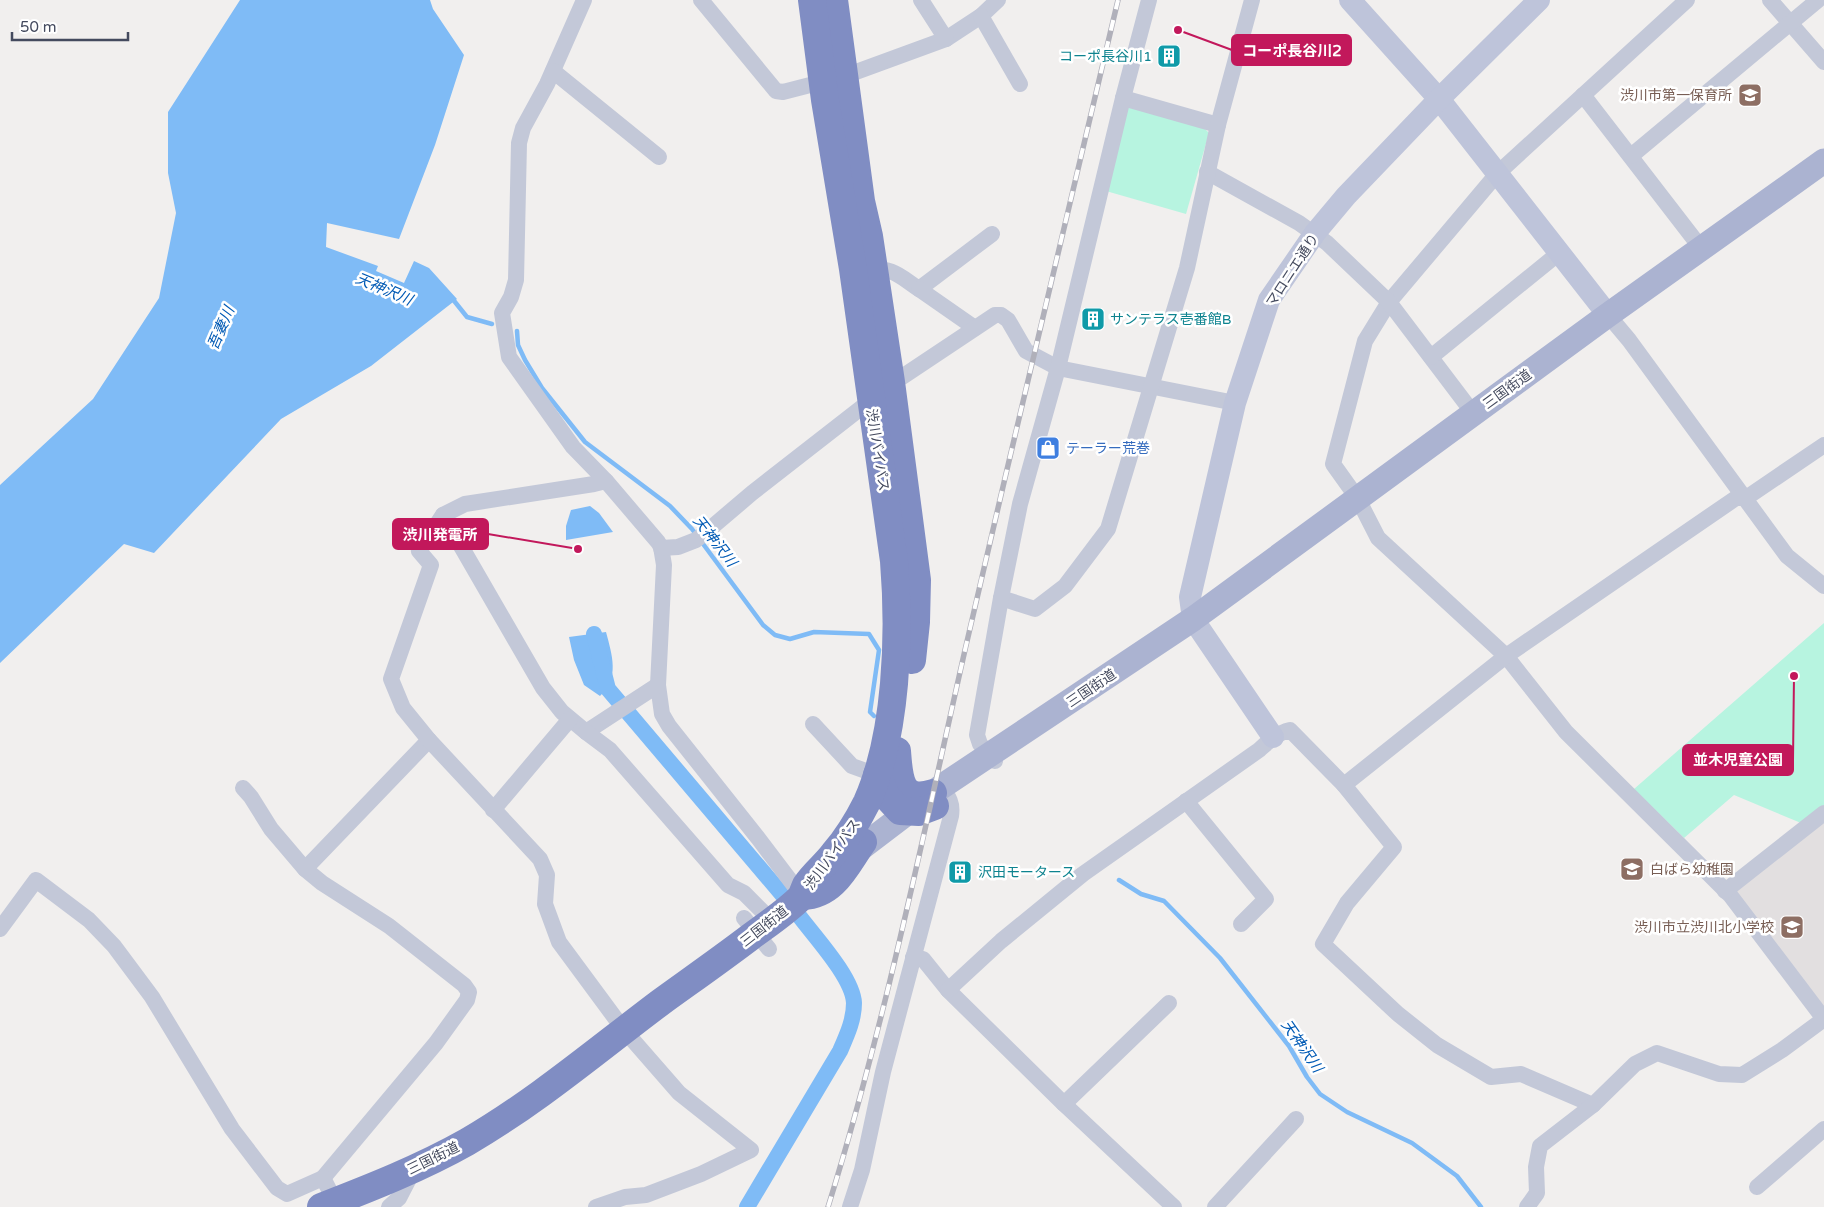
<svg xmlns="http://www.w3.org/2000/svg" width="1824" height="1207" font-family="'Varela Round','Noto Sans JP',sans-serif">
  <rect width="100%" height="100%" fill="#f1efee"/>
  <path fill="#e2dfe0" d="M 1824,818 L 1824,1011 L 1733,890 Z"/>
  <g fill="#b7f4e0">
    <path d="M 1127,107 L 1203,127 L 1209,133 L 1186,214 L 1106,191 Z"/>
    <path d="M 1824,623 L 1824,805 L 1801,823 L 1734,795 L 1684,838 L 1634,789 Z"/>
  </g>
  <g fill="#7fbbf6">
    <path d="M 240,0 L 430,0 L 433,9 L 464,55 L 435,145 L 399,239 L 327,223 L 326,247 L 378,266 L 376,271 L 404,283 L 414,261 L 429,268 L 457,299 L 371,366 L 281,419 L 154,553 L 124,544 L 0,663 L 0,485 L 93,399 L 159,298 L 176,213 L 168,173 L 168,112 Z"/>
    <path d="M 590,506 L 599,513 L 613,532 L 566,540 L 566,526 L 571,510 Z"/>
    <path d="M 606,632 C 612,655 620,678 600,696 L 584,685 L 574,660 L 569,637 Z"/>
  </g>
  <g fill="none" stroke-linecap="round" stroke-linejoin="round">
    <g stroke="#7fbbf6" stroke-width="4.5">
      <path d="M 451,297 L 467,317 L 492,324"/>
      <path d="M 517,331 L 518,345 L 525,360 L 542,388 L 585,442 L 670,506 L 692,529 L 763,625 L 775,635 L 790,639 L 814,632 L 869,634 L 879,650 L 870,712 L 874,716"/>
      <path d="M 1119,880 L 1141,894 L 1164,901 L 1220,958 L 1289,1046 L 1307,1077 L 1320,1094 L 1347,1112 L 1412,1143 L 1457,1176 L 1481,1207"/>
    </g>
    <g stroke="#7fbbf6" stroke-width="16">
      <path d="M 594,634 L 608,689 L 786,899"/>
      <path d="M 747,1207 L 840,1051 C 847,1035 854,1020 854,1003 C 853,978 815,937 800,917"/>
    </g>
    <g stroke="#c3c8d8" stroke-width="16">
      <path d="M 584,0 L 547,84 L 523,128 L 519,143 L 516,280 L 511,297 L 502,313 L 509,357 L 573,447 L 606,481 L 658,542 L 661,547 L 664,565 L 658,685 L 662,714 L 669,726 L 758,838 L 802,896"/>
      <path d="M 701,0 L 776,91 L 783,92 L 845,76 L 946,39 L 981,16 L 998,0"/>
      <path d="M 921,0 L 946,39"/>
      <path d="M 1687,0 L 1497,174 L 1389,302 L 1365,341 L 1333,464 L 1358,499 L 1378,538 L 1506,656 L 1566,732 L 1730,895 L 1824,1019"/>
      <path d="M 1770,0 L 1824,62"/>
      <path d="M 981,16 L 1020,84"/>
      <path d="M 553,71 L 659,157"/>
      <path d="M 1583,95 L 1701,248"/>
      <path d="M 1123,98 L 1218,125"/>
      <path d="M 1631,156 L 1818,0"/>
      <path d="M 1207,172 L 1299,223 L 1327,243 L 1389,302 L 1473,413"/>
      <path d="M 867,269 C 895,268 898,275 919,289 L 992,234"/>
      <path d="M 919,289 L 975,328"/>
      <path d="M 1608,315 L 1629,340 L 1787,556 L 1824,586"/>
      <path d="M 1431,357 L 1559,253"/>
      <path d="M 443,515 L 543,688 L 562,712 L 586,732 L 658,685"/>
      <path d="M 661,548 L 678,547 L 696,540 L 705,533 L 752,493 L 870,401 L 891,382 L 902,377 L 995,315 L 1001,315 L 1008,320 L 1026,351 L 1058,368 L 1235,403"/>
      <path d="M 1001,598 L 1035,609 L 1065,586 L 1108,529 L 1187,268 L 1218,125 L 1252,0"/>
      <path d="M 813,724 L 852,766 L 877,775"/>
      <path d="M 586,732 L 610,750 L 728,885 L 744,893 L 772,921"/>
      <path d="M 995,761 L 980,744 L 977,735 L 1001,598 L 1020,504 L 1058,368 L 1123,98 L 1149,0"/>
      <path d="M 1344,785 L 1506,656 L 1736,498 L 1746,498 L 1824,445"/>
      <path d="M 243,788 L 251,797 L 271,829 L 305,869 L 322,883 L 389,926 L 464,985 L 469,992 L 467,1000 L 436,1043 L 323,1178"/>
      <path d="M 1186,801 L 1266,899 L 1241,924"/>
      <path d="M 493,810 L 570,719"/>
      <path d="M 305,869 L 429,740"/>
      <path d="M 1725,891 L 1824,813"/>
      <path d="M 744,918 L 769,949"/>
      <path d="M 0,929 L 36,880 L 89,920 L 114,946 L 152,997 L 232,1129 L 277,1188 L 287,1194 L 323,1178 L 338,1207"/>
      <path d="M 913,957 L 923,959 L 948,990 L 1064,1104 L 1174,1207"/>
      <path d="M 948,990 L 1001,941 L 1083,874 L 1259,750 C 1269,741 1277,733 1290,730 L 1344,785 L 1394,847 L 1347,903 L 1323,944 L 1398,1014 L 1437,1045 L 1491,1077 L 1521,1074 L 1593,1105 L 1635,1064 L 1657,1053 L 1719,1074 L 1742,1075 L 1782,1050 L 1824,1019"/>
      <path d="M 1064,1104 L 1169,1003"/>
      <path d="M 1757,1187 L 1824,1129"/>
      <path d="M 389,1207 L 399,1198 L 414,1169"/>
      <path d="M 596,1207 L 625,1197 L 646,1195 L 701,1174 L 751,1150 L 679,1093 L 624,1030 L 559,942 L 545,904 L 547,875 L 540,859 L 429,740 L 403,708 L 391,679 L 431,565 L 419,551 L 443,515 L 465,504 L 594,484 L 606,481"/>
      <path d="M 850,1207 L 862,1170 L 883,1072 L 951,816 C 953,803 949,797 941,787"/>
      <path d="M 1215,1207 L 1296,1119"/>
      <path d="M 1527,1207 L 1537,1193 L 1536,1167 L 1540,1146 L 1593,1105"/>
    </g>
    <g stroke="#bec4da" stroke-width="22">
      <path d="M 1350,0 L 1439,99 L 1608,315"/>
      <path d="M 1273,737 L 1193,619 L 1190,597 L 1235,403 L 1269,300 L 1315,233 L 1346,196 L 1439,99 L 1539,0"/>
    </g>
    <path stroke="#abb3d1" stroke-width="25" d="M 849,857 L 941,787 L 1193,619 L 1608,315 L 1824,161"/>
    <g stroke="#808dc3" stroke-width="28">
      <path d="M 834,0 L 861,201 L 869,236 L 891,382 L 917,580 L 916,622 L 912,660"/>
      <path d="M 897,751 C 899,776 899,804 933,793"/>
      <path d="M 877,775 L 887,797 L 900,811 L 919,812 L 935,806"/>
      <path d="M 803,896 C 835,895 847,864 863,842"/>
      <path d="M 321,1207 C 370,1188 421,1168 467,1142 C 536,1102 597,1050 661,1002 C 690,981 720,960 749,938 C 765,926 786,912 800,898 C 803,894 804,889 806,885 C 814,873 826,864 834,853 C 847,838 858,820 867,802 C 897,734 900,635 894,561 L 853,269 L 825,100 L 812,0"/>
    </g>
    <g stroke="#b0b0ba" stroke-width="5.5">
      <path id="rail" d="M 828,1207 C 885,1024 923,836 965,650 C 1015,433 1067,216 1118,0"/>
    </g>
    <use href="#rail" stroke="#fff" stroke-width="4" stroke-dasharray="11" stroke-linecap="butt"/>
  </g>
  <defs>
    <g id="building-square" transform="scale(1.25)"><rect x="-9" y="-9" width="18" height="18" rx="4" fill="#0f9aa8" stroke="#fff"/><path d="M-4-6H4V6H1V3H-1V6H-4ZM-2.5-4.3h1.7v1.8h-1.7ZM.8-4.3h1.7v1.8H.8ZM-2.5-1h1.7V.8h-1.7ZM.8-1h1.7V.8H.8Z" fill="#fff"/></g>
    <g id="school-square" transform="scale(1.25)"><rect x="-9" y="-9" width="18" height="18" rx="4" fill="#8d6e63" stroke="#fff"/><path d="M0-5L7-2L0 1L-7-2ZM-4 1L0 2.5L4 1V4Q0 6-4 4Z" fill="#fff"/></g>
    <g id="shop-square" transform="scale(1.25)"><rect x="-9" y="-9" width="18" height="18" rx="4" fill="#3f7fe0" stroke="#fff"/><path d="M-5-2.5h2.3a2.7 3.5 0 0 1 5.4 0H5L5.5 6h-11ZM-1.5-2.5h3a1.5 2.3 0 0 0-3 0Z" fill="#fff"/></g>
  </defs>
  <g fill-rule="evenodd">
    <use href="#building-square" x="1169" y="56"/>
    <use href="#school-square" x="1750" y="95"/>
    <use href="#building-square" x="1093" y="319"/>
    <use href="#shop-square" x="1048" y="448"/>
    <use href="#school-square" x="1632" y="869"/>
    <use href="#building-square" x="960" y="872"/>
    <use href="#school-square" x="1792" y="927"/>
  </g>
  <g text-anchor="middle" stroke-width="5" stroke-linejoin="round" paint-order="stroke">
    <g font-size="14" fill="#0d838f" stroke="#fff" text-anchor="start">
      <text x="1152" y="61" text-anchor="end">コーポ長谷川1</text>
      <text x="1110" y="324">サンテラス壱番館B</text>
      <text x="978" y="877">沢田モータース</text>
    </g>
    <g font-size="14" fill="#785e54" stroke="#fff" text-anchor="end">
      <text x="1732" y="100">渋川市第一保育所</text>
      <text x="1650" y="874" text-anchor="start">白ばら幼稚園</text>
      <text x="1774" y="932">渋川市立渋川北小学校</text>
    </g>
    <g font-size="14" fill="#444a5e" stroke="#fff">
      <text transform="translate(1292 270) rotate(-57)" y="5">マロニエ通り</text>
      <text transform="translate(1507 389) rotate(-36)" y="5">三国街道</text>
      <text transform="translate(878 450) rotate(81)" y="5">渋川バイパス</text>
      <text transform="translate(1091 688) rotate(-34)" y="5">三国街道</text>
      <text transform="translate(832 854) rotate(-54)" y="5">渋川バイパス</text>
      <text transform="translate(764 926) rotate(-38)" y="5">三国街道</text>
      <text transform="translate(433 1158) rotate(-26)" y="5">三国街道</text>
    </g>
    <g font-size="14" fill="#366cbe" stroke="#fff" text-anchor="start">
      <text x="1066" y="453">テーラー荒巻</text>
    </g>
    <g font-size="15" font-style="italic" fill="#005ab5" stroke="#fff">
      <text transform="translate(384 289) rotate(23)" y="5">天神沢川</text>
      <text transform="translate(221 328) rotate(-67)" y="5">吾妻川</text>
      <text transform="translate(715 541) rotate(52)" y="5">天神沢川</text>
      <text transform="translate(1302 1046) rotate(55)" y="5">天神沢川</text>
    </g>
  </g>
  <path fill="none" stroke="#c2185b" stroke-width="2" d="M1178 30L1232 50M578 549L488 534M1794 676L1793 760"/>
  <g fill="#c2185b" stroke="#fff" stroke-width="2">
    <circle cx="1178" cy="30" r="5"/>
    <circle cx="578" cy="549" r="5"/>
    <circle cx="1794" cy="676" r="5"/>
  </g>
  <g fill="#c2185b" stroke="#c2185b" stroke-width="2">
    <rect x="1232" y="35" width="119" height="30" rx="5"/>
    <rect x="393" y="519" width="95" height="30" rx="5"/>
    <rect x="1683" y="745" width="110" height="30" rx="5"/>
  </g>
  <g font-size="15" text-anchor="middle" font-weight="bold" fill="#fff">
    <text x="1292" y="56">コーポ長谷川2</text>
    <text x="440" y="540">渋川発電所</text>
    <text x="1738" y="765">並木児童公園</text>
  </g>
  <path d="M12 32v8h116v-8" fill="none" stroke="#444a5e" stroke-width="2.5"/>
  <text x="20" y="32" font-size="15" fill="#444a5e" stroke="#ffffff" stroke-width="4" paint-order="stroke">50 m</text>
</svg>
